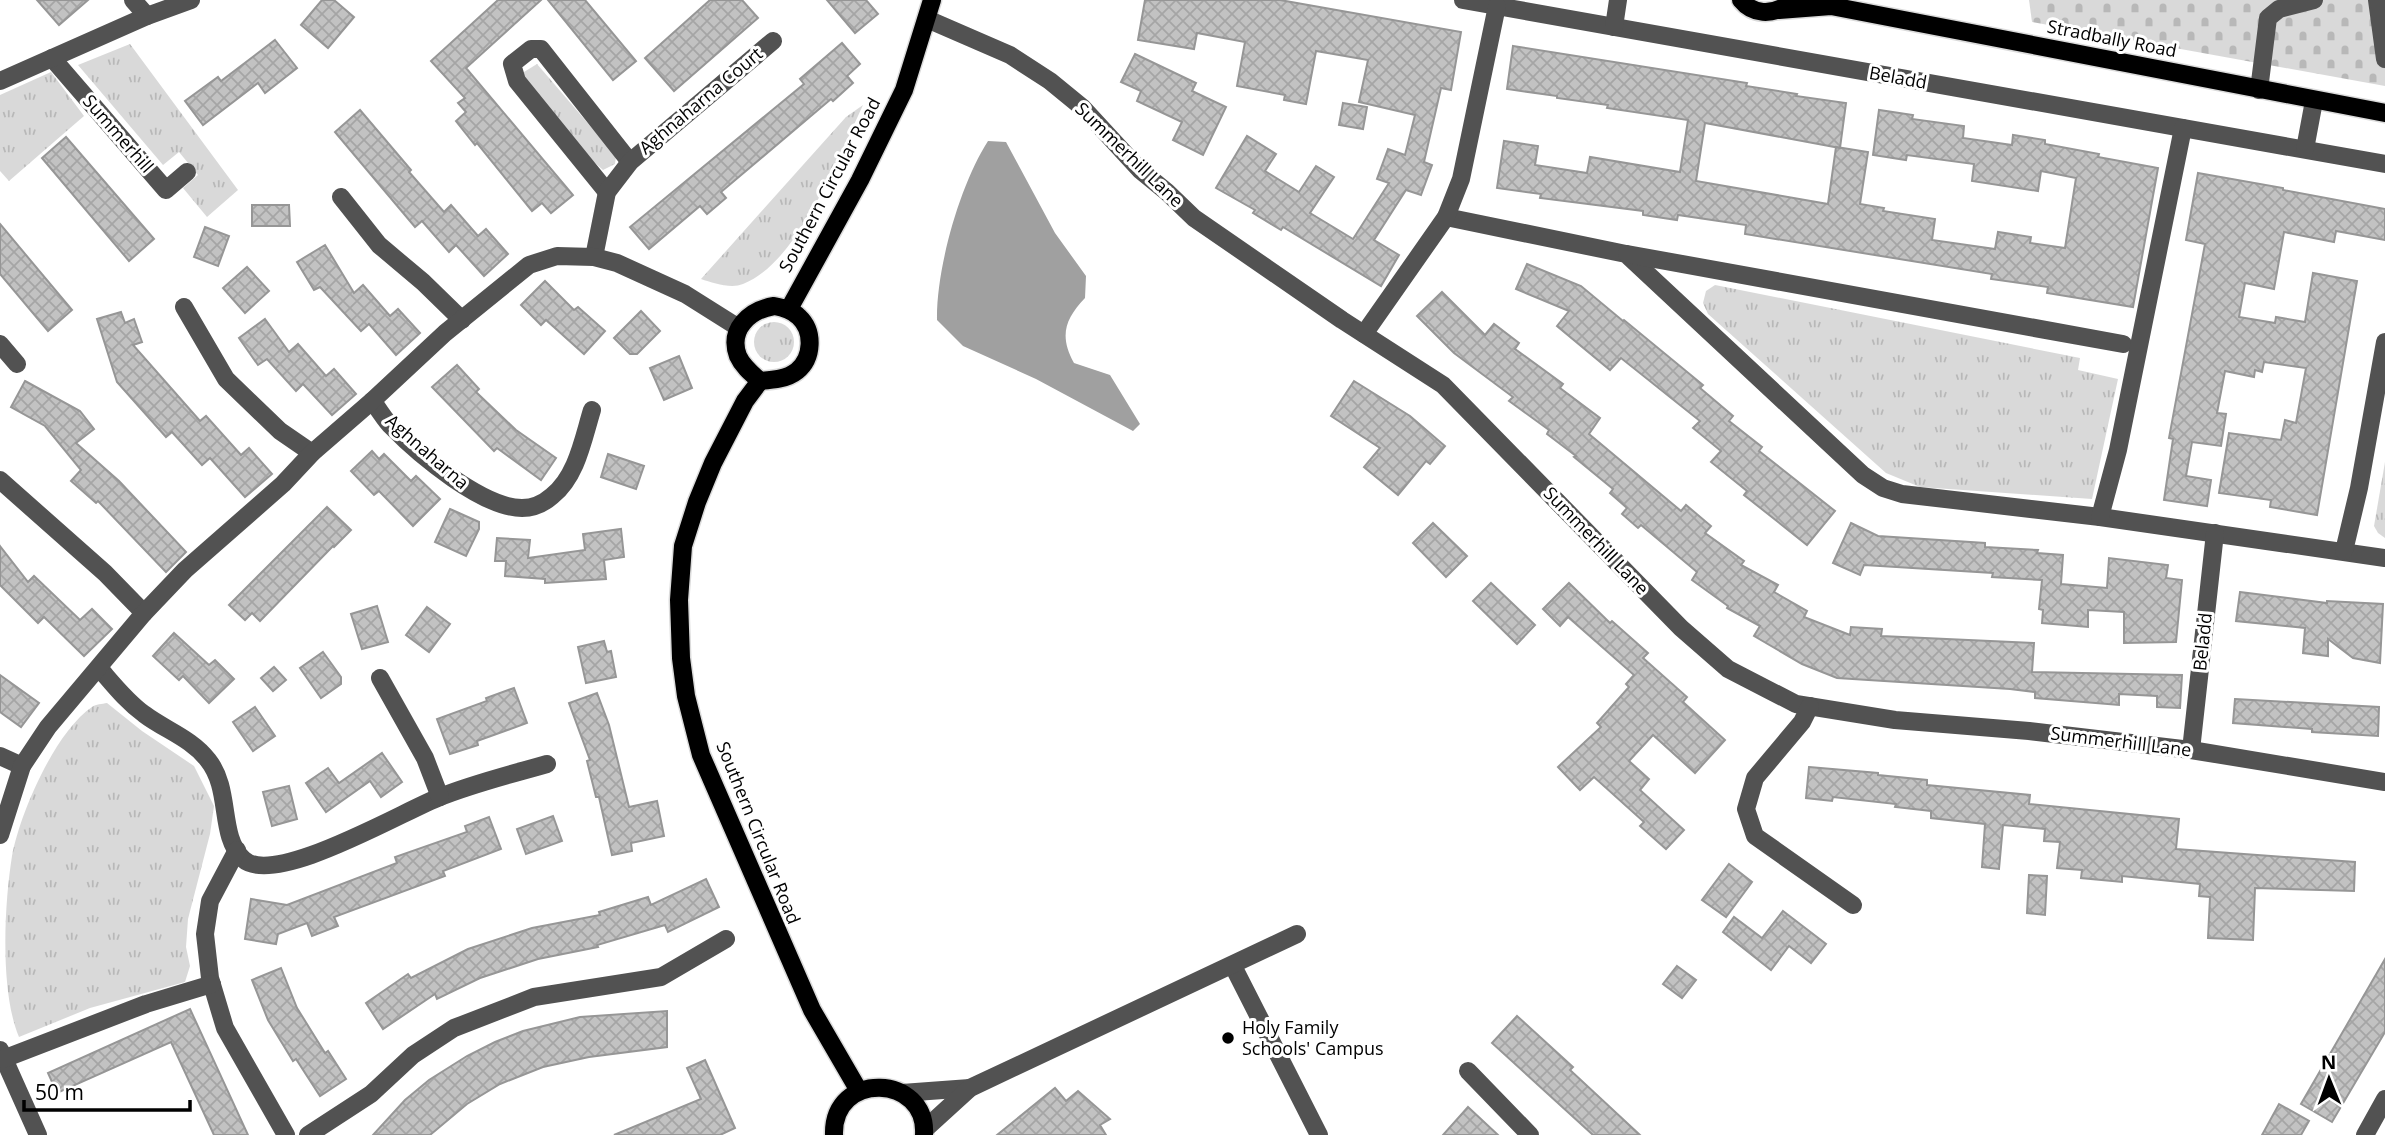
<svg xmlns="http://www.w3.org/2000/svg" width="2385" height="1135" font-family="'Open Sans',sans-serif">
  <defs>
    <pattern id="grass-tufts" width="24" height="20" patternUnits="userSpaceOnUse" patternTransform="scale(1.75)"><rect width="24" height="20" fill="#d9d9d9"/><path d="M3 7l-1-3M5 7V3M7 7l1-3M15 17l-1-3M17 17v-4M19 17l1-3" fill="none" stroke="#b8b8b8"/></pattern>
    <pattern id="cemetery-stones" width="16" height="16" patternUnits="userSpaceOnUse" patternTransform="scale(1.75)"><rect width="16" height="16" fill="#d9d9d9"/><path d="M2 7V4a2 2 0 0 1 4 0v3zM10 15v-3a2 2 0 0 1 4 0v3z" fill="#b8b8b8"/></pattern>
    <pattern id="building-cross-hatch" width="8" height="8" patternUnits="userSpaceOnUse" patternTransform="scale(1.75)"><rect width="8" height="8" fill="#c2c2c2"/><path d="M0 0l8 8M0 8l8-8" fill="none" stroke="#a5a5a5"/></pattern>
  </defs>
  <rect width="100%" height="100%" fill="#fff"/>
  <g fill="url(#grass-tufts)">
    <path d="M 130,44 L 238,190 L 207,217 L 183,188 L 198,175 L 179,152 L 163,165 L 78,65 Z"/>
    <path d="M 537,64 L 616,156 L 615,164 L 603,170 L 594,162 L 523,79 L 524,72 Z"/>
    <path d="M 51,72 L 84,116 L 9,181 L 0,171 L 0,95 Z"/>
    <path d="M 863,105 C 839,156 798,263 743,284 C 731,289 713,283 701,279 L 846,117 Z"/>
    <path d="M 1715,285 L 2080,358 L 2078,370 L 2118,379 L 2092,499 L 1920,487 L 1886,473 L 1708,314 L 1703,303 L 1706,291 Z"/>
    <circle cx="774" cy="342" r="20"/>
    <path d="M 2385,462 L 2385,538 L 2378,533 L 2374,526 Z"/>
    <path d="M 107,703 L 142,731 L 194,766 L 214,806 L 210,834 L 188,919 L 186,947 L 190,966 L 185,982 L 90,1008 L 19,1037 C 0,992 4,906 12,856 C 20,813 55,732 92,707 C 96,704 102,704 107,703 Z"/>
  </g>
  <path fill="url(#cemetery-stones)" d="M 2029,0 L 2385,0 L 2385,86 L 2032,22 Z"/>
  <path fill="#a0a0a0" d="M 988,141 L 1006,142 L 1055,233 L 1086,276 L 1085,298 C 1065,319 1059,336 1074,363 L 1110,375 L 1140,424 L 1133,431 L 1036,379 L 963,346 L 937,320 C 936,269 960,184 988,141 Z"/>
  <g fill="url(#building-cross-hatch)" stroke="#969696" stroke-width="2">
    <path d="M 37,0 L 88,0 L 59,25 Z"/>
    <path d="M 322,0 L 334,0 L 354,17 L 328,48 L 301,25 Z"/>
    <path d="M 498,0 L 541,0 L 466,68 L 573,195 L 551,213 L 542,203 L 532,211 L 477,143 L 475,145 L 456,121 L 466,112 L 458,103 L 465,98 L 431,61 Z"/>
    <path d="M 548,0 L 585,0 L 636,61 L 613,80 Z"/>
    <path d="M 710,0 L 742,0 L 758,18 L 674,91 L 645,58 Z"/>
    <path d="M 827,0 L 866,0 L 878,14 L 855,33 Z"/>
    <path d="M 1145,0 L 1280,0 L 1461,32 L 1451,90 L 1441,88 L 1424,162 L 1432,165 L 1421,195 L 1406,190 L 1374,240 L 1399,255 L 1381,286 L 1283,227 L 1281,230 L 1253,213 L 1255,210 L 1216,188 L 1247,136 L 1276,154 L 1265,171 L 1299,192 L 1316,166 L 1334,177 L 1310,213 L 1353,239 L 1389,183 L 1377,179 L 1388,149 L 1405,155 L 1415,115 L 1359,102 L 1368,60 L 1316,51 L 1306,104 L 1284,100 L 1285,95 L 1237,86 L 1245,42 L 1197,33 L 1194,49 L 1138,40 Z"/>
    <path d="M 275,40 L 297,68 L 265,93 L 258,83 L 203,125 L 185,101 L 218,77 L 221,81 Z"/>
    <path d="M 842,43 L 860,64 L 847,76 L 853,83 L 833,101 L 831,99 L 721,192 L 726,198 L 707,214 L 700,206 L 649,249 L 630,227 L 804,84 L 800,79 Z"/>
    <path d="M 1513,46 L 1747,83 L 1746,86 L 1797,94 L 1796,96 L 1846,103 L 1840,148 L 1705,123 L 1696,181 L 1828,204 L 1836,147 L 1868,152 L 1860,204 L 1884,208 L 1883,211 L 1935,219 L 1932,240 L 1995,249 L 1998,232 L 2031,237 L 2030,243 L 2065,248 L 2076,178 L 2041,171 L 2038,191 L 1972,181 L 1974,164 L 1907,155 L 1906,160 L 1873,155 L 1879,110 L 1913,115 L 1912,119 L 1964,126 L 1963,138 L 2012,145 L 2013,135 L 2045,140 L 2045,144 L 2099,154 L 2098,157 L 2158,168 L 2133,307 L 2047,293 L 2048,287 L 1991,279 L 1992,274 L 1745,234 L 1746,225 L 1678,215 L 1677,220 L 1643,215 L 1643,211 L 1540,198 L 1541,194 L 1497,188 L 1504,141 L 1538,146 L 1535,165 L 1587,173 L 1590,157 L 1680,172 L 1688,120 L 1607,108 L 1608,105 L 1557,98 L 1557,96 L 1507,89 Z"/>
    <path d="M 1135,54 L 1196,83 L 1192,91 L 1226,107 L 1203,155 L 1173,140 L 1182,122 L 1137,101 L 1141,91 L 1121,82 Z"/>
    <path d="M 1343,103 L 1367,107 L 1363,129 L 1339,125 Z"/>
    <path d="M 360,110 L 411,170 L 409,172 L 444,212 L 451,205 L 478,236 L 486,229 L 508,254 L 484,276 L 456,245 L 449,252 L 422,221 L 415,227 L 335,132 Z"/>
    <path d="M 66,137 L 154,239 L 129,261 L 42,158 Z"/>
    <path d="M 2198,173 L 2283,188 L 2283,190 L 2385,209 L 2385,240 L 2336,231 L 2334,242 L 2284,232 L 2274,289 L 2245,283 L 2239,317 L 2275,323 L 2276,317 L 2305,322 L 2313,273 L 2357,281 L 2317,515 L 2270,507 L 2271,500 L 2219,493 L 2229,433 L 2281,440 L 2285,420 L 2296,423 L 2306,368 L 2264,362 L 2262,372 L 2255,370 L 2254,377 L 2225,371 L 2217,413 L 2226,414 L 2221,446 L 2192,442 L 2186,476 L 2211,480 L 2207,506 L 2164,500 L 2173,439 L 2169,438 L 2205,244 L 2186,240 Z"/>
    <path d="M 252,205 L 289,205 L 290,226 L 252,226 Z"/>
    <path d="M 0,224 L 72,310 L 48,331 L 0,274 Z"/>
    <path d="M 205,227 L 229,236 L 218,266 L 194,257 Z"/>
    <path d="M 325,245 L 354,293 L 363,285 L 390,316 L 398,309 L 420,333 L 396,355 L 369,324 L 361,331 L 320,287 L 314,290 L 297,262 Z"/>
    <path d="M 1527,264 L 1581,286 L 1623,321 L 1624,320 L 1703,385 L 1700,388 L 1733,416 L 1729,421 L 1762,447 L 1759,451 L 1835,511 L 1807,545 L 1744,495 L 1747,491 L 1711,462 L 1721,451 L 1693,428 L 1700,421 L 1621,358 L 1610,370 L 1557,326 L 1569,311 L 1516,289 Z"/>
    <path d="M 247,267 L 269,291 L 245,313 L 223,288 Z"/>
    <path d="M 545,281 L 574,310 L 578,307 L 605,331 L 584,354 L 546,320 L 541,325 L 521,305 Z"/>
    <path d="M 1442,292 L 1485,335 L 1494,324 L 1519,343 L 1515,349 L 1563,384 L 1560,388 L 1600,418 L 1589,434 L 1681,511 L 1686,505 L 1711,526 L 1705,533 L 1744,561 L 1741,565 L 1778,585 L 1774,592 L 1807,611 L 1804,617 L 1850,635 L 1851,627 L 1882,629 L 1881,636 L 2034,643 L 2032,672 L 2182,675 L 2180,708 L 2157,707 L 2157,696 L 2119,694 L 2119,705 L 2035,698 L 2035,692 L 2010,689 L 1837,678 L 1802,664 L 1754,636 L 1760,626 L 1727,608 L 1728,606 L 1692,580 L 1697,572 L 1641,525 L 1638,528 L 1622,514 L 1627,508 L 1610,493 L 1613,489 L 1574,457 L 1576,456 L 1547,434 L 1549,430 L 1509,401 L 1513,397 L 1454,353 L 1417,316 Z"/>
    <path d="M 641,311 L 660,331 L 637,354 L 630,354 L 614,338 Z"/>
    <path d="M 121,312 L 125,323 L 134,319 L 142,342 L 133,345 L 200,421 L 206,416 L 241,455 L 249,448 L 272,474 L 245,497 L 210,458 L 202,465 L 172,432 L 166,437 L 117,382 L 97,319 Z"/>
    <path d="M 265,319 L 289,352 L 298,344 L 326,376 L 334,369 L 356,394 L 332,415 L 303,384 L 296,391 L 267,359 L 258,365 L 239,338 Z"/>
    <path d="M 679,356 L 692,388 L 664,400 L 650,368 Z"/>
    <path d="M 457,365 L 479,389 L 476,392 L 516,430 L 556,458 L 541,480 L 497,448 L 494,451 L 432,387 Z"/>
    <path d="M 25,381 L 80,411 L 94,429 L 76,443 L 119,481 L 186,552 L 166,572 L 98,501 L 96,503 L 71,481 L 81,470 L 45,426 L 11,407 Z"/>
    <path d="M 1354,381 L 1410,416 L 1445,446 L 1430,464 L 1426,461 L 1398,495 L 1364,467 L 1380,448 L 1331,416 Z"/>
    <path d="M 372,451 L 379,459 L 384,454 L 411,481 L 416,476 L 440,499 L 413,526 L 379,491 L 374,495 L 351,471 Z"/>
    <path d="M 608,454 L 644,466 L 636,489 L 601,477 Z"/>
    <path d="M 327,507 L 351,530 L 334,547 L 333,546 L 260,621 L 252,613 L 245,620 L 229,605 Z"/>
    <path d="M 450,509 L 479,522 L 479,529 L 466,556 L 435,542 Z"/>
    <path d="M 1433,523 L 1467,556 L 1446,577 L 1413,543 Z"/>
    <path d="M 1851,523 L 1878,536 L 1985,543 L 1985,547 L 2038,550 L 2037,553 L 2063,555 L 2061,584 L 2107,588 L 2109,558 L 2168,565 L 2166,578 L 2182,580 L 2176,642 L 2124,643 L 2124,612 L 2088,610 L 2088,627 L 2042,623 L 2043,610 L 2039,609 L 2042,580 L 1992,577 L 1993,573 L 1864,565 L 1860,575 L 1833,563 Z"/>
    <path d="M 621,529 L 624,557 L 604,560 L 606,579 L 545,583 L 545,579 L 505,576 L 506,561 L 495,561 L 497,538 L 530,540 L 528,558 L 585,550 L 583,534 Z"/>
    <path d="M 0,546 L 28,582 L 34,576 L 80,620 L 92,609 L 112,629 L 84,656 L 44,617 L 38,623 L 0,585 Z"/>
    <path d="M 1491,583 L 1535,625 L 1517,644 L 1473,601 Z"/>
    <path d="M 1569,583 L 1610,623 L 1612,621 L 1648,653 L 1643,658 L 1687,697 L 1683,702 L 1725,740 L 1695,773 L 1653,735 L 1629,761 L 1649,779 L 1640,790 L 1684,830 L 1666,849 L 1640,826 L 1644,822 L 1594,777 L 1580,790 L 1558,767 L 1601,727 L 1597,723 L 1629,687 L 1626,684 L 1634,675 L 1568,617 L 1560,626 L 1543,609 Z"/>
    <path d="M 2240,592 L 2327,603 L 2327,601 L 2383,604 L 2380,663 L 2353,658 L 2328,639 L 2328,656 L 2303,653 L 2305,628 L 2236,621 Z"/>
    <path d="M 377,606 L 388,642 L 362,649 L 351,614 Z"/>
    <path d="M 427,607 L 450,624 L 429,652 L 406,635 Z"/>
    <path d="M 174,633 L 209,665 L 215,660 L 234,679 L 209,703 L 183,676 L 179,680 L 153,656 Z"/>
    <path d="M 604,641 L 607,652 L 611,651 L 616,677 L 586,683 L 578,647 Z"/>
    <path d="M 323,652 L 341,677 L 341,684 L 321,698 L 300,668 Z"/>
    <path d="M 274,667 L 286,680 L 273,691 L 261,678 Z"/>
    <path d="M 0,675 L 39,703 L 21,727 L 0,712 Z"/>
    <path d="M 514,688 L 527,723 L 477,741 L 478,745 L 450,754 L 437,719 L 487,701 L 486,698 Z"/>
    <path d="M 597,693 L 609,725 L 629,807 L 657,801 L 664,836 L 631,843 L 632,851 L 612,855 L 599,797 L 596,797 L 587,761 L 590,760 L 569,703 Z"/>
    <path d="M 2235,699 L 2379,707 L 2378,736 L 2312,732 L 2312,729 L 2233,723 Z"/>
    <path d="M 255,707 L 275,736 L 253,751 L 233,722 Z"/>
    <path d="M 382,753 L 402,782 L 381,797 L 370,781 L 326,812 L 306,783 L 328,768 L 339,783 Z"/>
    <path d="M 1809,767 L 1878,773 L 1878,775 L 1927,780 L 1927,785 L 2030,795 L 2029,804 L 2179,819 L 2176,849 L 2355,862 L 2354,891 L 2255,888 L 2253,940 L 2208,938 L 2210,897 L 2199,896 L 2200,884 L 2122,876 L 2122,882 L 2081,878 L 2082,870 L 2057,868 L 2060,842 L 2044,841 L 2045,829 L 2003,825 L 1999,869 L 1982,867 L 1985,824 L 1931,818 L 1931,811 L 1895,807 L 1896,804 L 1833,797 L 1832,801 L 1806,798 Z"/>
    <path d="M 289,786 L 297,819 L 272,826 L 263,792 Z"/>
    <path d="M 553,816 L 562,841 L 526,854 L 517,829 Z"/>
    <path d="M 489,817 L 501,849 L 443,871 L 445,876 L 334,917 L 338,926 L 312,936 L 307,923 L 278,934 L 276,944 L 245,939 L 251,899 L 287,905 L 397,863 L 395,857 L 467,832 L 465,826 Z"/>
    <path d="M 1729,864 L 1752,882 L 1726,917 L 1702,900 Z"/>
    <path d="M 2029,875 L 2047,876 L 2045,915 L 2027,913 Z"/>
    <path d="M 706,879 L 719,907 L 668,932 L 665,925 L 597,945 L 598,947 L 538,959 L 480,978 L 437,999 L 435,994 L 383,1029 L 366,1003 L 408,974 L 411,978 L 468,949 L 532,928 L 600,915 L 599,912 L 648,897 L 651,905 Z"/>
    <path d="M 1783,911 L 1826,944 L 1811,963 L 1789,946 L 1771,970 L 1723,932 L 1734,917 L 1762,938 Z"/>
    <path d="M 2385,959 L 2385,1032 L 2332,1122 L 2301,1104 Z"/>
    <path d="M 1677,966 L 1696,980 L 1682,998 L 1663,984 Z"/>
    <path d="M 281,968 L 297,1008 L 325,1053 L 328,1051 L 346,1079 L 320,1096 L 296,1059 L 293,1061 L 268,1020 L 252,980 Z"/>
    <path d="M 190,1009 L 248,1135 L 214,1135 L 171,1042 L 57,1093 L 48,1073 Z"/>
    <path d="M 667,1011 L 667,1047 L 589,1057 L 543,1067 L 500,1084 L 467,1104 L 430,1135 L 373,1135 L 405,1100 L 429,1080 L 467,1056 L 495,1042 L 523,1031 L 580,1017 Z"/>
    <path d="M 1517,1016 L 1573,1067 L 1570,1070 L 1640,1135 L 1593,1135 L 1492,1043 Z"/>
    <path d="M 705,1060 L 735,1128 L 720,1135 L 614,1135 L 701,1099 L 687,1068 Z"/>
    <path d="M 1055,1088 L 1066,1101 L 1078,1091 L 1110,1119 L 1100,1125 L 1106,1135 L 997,1135 Z"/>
    <path d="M 2279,1104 L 2309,1121 L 2301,1135 L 2262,1135 Z"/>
    <path d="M 1468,1107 L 1498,1135 L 1443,1135 Z"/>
  </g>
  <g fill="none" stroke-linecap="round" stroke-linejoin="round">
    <g stroke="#dbdbdb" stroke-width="21">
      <g id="major">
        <path d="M 1741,0 C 1753,15 1772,15 1787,5"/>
        <path d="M 1779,10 L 1831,6 L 2385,113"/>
        <path d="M 774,306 C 784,308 792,310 799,317 C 814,331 813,358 797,371 C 787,379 773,380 760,381 C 752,374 743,367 738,356 C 728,329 750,310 774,306 Z"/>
        <path d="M 789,309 L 860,180 L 904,90 L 932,0"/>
        <path d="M 760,381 L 745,401 L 713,463 L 697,502 L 683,546 L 679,600 L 681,658 L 686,696 L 701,755 L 812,1010 L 859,1091"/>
        <path d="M 834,1135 C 832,1070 928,1074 924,1135"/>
      </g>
    </g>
    <g stroke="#525252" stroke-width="18">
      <path d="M 133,0 L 147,16"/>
      <path d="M 1463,0 L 2385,164"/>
      <path d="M 2377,0 L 2385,59"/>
      <path d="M 927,19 L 1010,55 L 1050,81 L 1083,108 L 1140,170 L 1167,192 L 1194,218 L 1342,320 L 1443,385 L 1681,628 L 1728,669 L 1796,704 L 1895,720 L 2029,731 L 2191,750 L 2385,782"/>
      <path d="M 1614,27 L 1618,0"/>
      <path d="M 52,58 L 166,190 L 187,172"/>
      <path d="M 0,81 L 147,16 L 191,0"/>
      <path d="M 2259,90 L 2268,18 L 2279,9 L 2314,0"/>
      <path d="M 2305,149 L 2314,101"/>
      <path d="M 607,192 L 517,81 L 512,64 L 531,49 L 541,49 L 630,162"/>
      <path d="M 341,197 L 379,245 L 423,282 L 462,320"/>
      <path d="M 1446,217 L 1626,254 L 1863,475 L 1883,488 L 1902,494 L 2100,517 L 2385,558"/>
      <path d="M 1627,254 L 2123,344"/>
      <path d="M 594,257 L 607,192 L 630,162 L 773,41"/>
      <path d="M 184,307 L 226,379 L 280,431 L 312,453"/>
      <path d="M 1364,334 L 1446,217 L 1461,179 L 1497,6"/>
      <path d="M 0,344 L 17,364"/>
      <path d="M 372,401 C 379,409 384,419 392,427 C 419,455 483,508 522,508 C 533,508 544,503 552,496 C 577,476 583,439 592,410"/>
      <path d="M 0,480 L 105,573 L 144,613"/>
      <path d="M 2100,517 L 2118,450 L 2183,128"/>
      <path d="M 2344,551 L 2359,488 L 2385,342"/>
      <path d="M 99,668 C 113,684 126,701 144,714 C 165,730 191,738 208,760 C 232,790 218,835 243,859 C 274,888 405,810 440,797 C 475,783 512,774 547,764"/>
      <path d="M 380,678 L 425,758 L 440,797"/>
      <path d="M 1810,706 L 1802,722 L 1755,778 L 1746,809 L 1755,836 L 1853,905"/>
      <path d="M 2191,750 L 2215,533"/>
      <path d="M 0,756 L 22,766"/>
      <path d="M 0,835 L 22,766 L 48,727 L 144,613 L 185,570 L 283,484 L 312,453 L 372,401 L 445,333 L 529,265 L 557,256 L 594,257 L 617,263 L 685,294 L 739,328"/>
      <path d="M 237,850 L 210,901 L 205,934 L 210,978 L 225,1028 L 286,1135"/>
      <path d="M 1233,966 L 1319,1135"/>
      <path d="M 0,1050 L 38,1135"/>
      <path d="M 3,1059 L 146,1004 L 212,984"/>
      <path d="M 1468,1071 L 1530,1135"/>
      <path d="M 902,1093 L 970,1088"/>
      <path d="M 924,1130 L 970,1088 L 1297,934"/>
      <path d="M 308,1135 L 371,1094 L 413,1055 L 454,1028 L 534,997 L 661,977 L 726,939"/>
      <path d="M 2365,1135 L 2385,1099"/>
    </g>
    <use href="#major" stroke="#000" stroke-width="18"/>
  </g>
  <circle fill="#000" stroke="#fff" stroke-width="2.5" cx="1228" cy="1038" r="7"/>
  <g text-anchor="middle" stroke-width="6" stroke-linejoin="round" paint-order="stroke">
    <g font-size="18" fill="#000" stroke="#fff">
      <text transform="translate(2112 39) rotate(11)" y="6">Stradbally Road</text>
      <text transform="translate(1898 78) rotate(10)" y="6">Beladd</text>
      <text transform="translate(701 101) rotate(-40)" y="6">Aghnaharna Court</text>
      <text transform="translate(118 134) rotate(49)" y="6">Summerhill</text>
      <text transform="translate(1129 155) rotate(44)" y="6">Summerhill Lane</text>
      <text transform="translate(830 185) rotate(-62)" y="6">Southern Circular Road</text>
      <text transform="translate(427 452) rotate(41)" y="6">Aghnaharna</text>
      <text transform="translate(1596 541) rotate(46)" y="6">Summerhill Lane</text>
      <text transform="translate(2203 642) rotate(-84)" y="6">Beladd</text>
      <text transform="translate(2121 742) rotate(7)" y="6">Summerhill Lane</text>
      <text transform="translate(758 833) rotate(68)" y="6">Southern Circular Road</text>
    </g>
    <g font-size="18" fill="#000" stroke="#fff" text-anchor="start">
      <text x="1242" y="1034">Holy Family<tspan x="1242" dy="21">Schools' Campus</tspan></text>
    </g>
  </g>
  <g transform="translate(2329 1079) rotate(359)" stroke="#ffffff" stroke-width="5" paint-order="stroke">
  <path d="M0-5L12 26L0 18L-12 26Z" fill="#000000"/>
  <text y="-10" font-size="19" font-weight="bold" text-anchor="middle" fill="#000000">N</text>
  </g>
  <path d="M24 1100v10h166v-10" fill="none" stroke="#000000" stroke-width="3.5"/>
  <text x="35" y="1100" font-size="21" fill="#000000" stroke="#ffffff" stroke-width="5" paint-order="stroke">50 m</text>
</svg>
